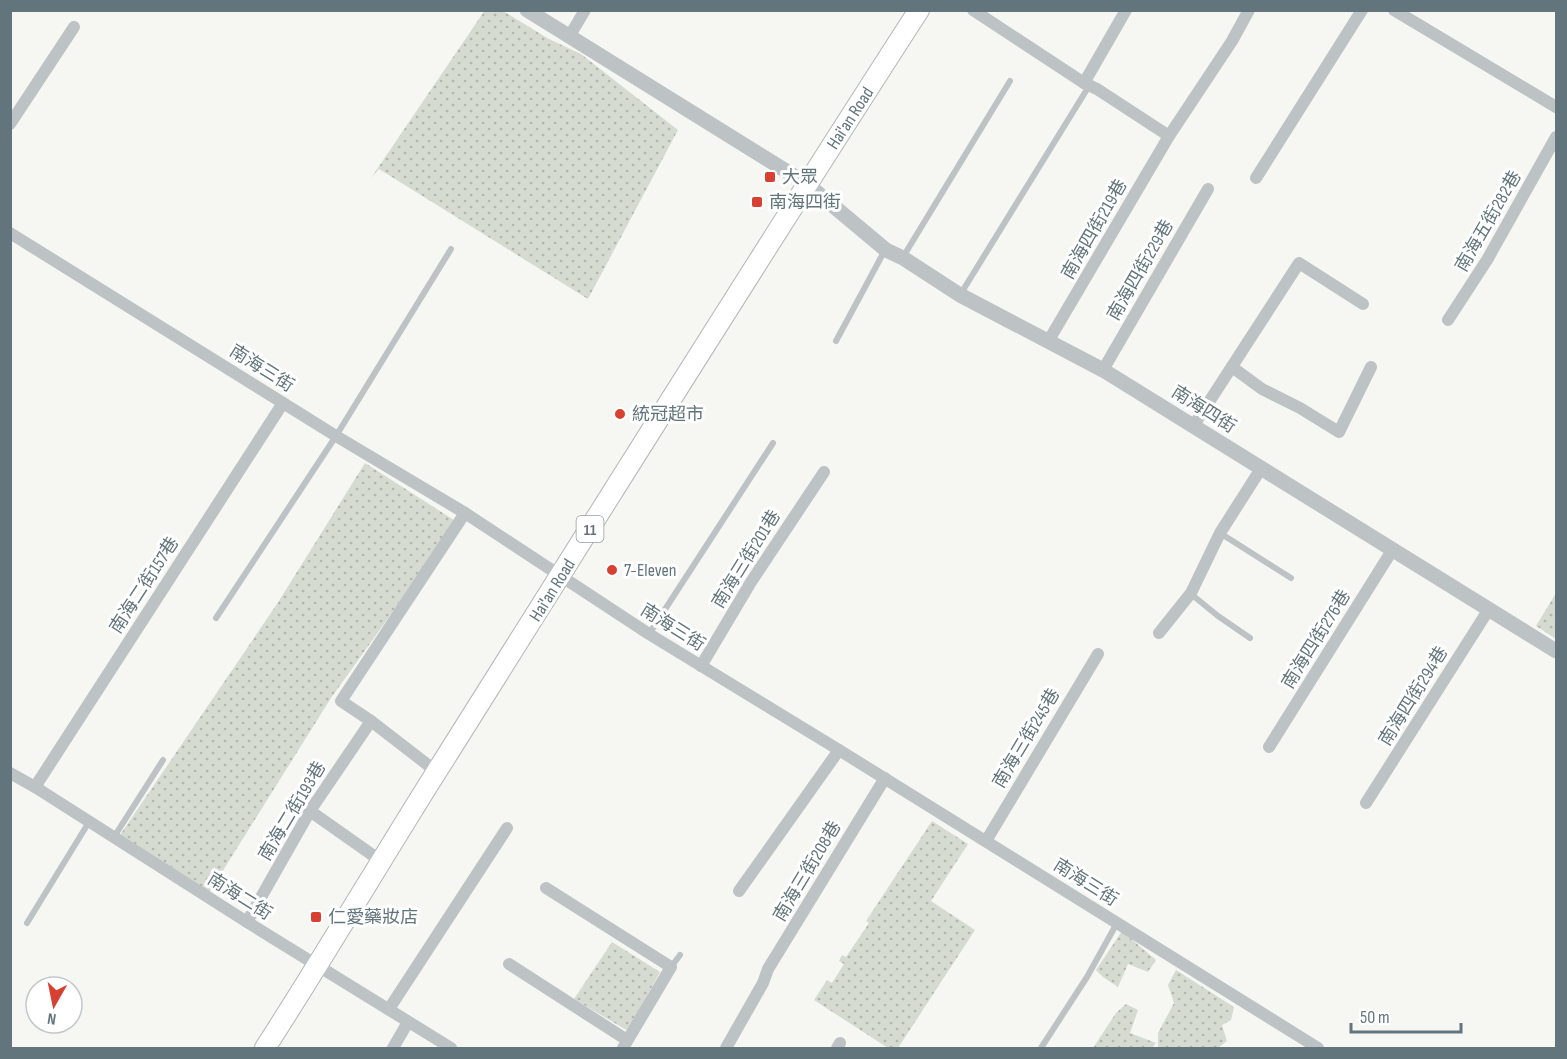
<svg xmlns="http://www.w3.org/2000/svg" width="1567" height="1059" font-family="'Sofia Sans Condensed','Noto Sans TC',sans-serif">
  <defs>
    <pattern id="grass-dots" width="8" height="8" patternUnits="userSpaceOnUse" patternTransform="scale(1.5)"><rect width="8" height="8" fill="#d6dbd2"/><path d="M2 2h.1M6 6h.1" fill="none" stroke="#b1b6af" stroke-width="1.8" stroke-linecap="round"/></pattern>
  </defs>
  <rect width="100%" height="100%" fill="#f6f6f3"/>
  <g fill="url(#grass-dots)">
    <path d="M 485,10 L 503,11 L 549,39 L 581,54 L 678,130 L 588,299 L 379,169 L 371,178 Z"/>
    <path d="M 365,463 L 457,522 L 331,698 L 207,896 L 118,838 L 277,604 Z"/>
    <path d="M 1556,593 L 1556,639 L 1536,626 Z"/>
    <path d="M 932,821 L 968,844 L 931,901 L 975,930 L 898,1048 L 888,1048 L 814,1000 L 827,980 L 832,983 L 844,964 L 839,961 L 842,955 L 846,957 L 869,923 L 866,921 Z"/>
    <path d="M 1122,931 L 1156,960 L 1148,972 L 1128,964 L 1118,987 L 1103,977 L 1096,970 Z"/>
    <path d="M 612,942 L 660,972 L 628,1031 L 574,999 Z"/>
    <path d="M 1176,970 L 1234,1007 L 1231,1020 L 1222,1025 L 1227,1041 L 1218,1048 L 1160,1048 L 1158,1047 L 1158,1033 L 1174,1003 L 1168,985 Z"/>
    <path d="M 1126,1004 L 1138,1010 L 1130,1033 L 1156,1043 L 1152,1048 L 1093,1048 L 1116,1013 Z"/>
  </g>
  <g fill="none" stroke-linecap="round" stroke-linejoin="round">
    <g stroke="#b0b6b9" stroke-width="22">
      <path id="primary" d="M 265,1048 C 324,957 379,863 437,771 C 597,517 756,262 919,10"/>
    </g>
    <g stroke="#bdc2c4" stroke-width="6">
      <path d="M 903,257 L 1010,81"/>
      <path d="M 960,295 L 1089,86"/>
      <path d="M 836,341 L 885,250"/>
      <path d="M 1220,533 L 1291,578"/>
      <path d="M 1191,594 L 1218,616 L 1250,638"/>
      <path d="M 216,618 L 336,436 L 451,249"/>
      <path d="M 649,634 L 773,443"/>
      <path d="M 114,837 L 163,760"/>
      <path d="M 27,923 L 89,822"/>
      <path d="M 671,967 L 680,955"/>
      <path d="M 1041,1048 L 1087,977 L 1117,923"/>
    </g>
    <g stroke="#bdc2c4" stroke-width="12">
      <path d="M 973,10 L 1084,83 L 1097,89 L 1169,136"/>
      <path d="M 1394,10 L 1556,107"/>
      <path d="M 569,37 L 585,10"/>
      <path d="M 1084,83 L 1126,10"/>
      <path d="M 10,124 L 74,27"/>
      <path d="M 1256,178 L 1362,10"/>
      <path d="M 10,233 L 336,436 L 465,513 L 649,634 L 839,750 L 1318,1048"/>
      <path d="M 1448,320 L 1487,260 L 1556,137"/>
      <path d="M 1049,340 L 1169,136 L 1232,41 L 1249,10"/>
      <path d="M 1232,367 L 1262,389 L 1300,408 L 1339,432 L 1371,367"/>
      <path d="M 1103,370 L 1208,189"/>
      <path d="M 1194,425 L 1299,263 L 1363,304"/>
      <path d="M 1159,633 L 1191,593 L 1220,533 L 1262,467"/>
      <path d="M 701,666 L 751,582 L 824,472"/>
      <path d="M 1269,747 L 1393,549"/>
      <path d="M 437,772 L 371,721 L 341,701 L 465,513"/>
      <path d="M 10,773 L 35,787 L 247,922 L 451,1048"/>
      <path d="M 35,787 L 283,403"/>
      <path d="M 1366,803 L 1489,609"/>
      <path d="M 310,811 L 381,861"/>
      <path d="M 986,841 L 1098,654"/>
      <path d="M 546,888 L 671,967 L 623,1048"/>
      <path d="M 739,891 L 839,750"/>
      <path d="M 247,922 L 310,811 L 371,721"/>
      <path d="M 509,964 L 627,1040"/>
      <path d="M 389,1009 L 507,828"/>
      <path d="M 393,1048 L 408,1022"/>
      <path d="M 726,1048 L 763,983 L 768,969 L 885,778"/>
      <path d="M 837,1048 L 840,1043"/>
    </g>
    <path stroke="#bdc2c4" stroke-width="15" d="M 527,10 L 807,184 L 886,250 L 903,258 L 960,295 L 1103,370 L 1556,651"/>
    <use href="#primary" stroke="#fff" stroke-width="20"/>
  </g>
  <g fill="#d84031" stroke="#fff" stroke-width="2">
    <rect x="764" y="171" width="12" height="12" rx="3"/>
    <rect x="751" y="196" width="12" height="12" rx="3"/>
    <circle cx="620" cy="414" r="6"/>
    <circle cx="612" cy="570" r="6"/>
    <rect x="310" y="911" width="12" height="12" rx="3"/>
  </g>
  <g text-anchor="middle" stroke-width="6" stroke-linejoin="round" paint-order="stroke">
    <rect fill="#fff" stroke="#929ea3" stroke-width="1.5" x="576.5" y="516" width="27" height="26" rx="4.5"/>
    <g font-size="16" font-weight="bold" fill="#63757c">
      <text x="590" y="535">11</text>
    </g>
    <g font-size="18" fill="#63757c" stroke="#fff">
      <text transform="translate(850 118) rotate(-57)" y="6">Hai'an Road</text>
      <text transform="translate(1488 221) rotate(-60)" y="6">南海五街282巷</text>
      <text transform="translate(1094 229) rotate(-60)" y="6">南海四街219巷</text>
      <text transform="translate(1140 270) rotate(-60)" y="6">南海四街229巷</text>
      <text transform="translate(262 368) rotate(32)" y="6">南海三街</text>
      <text transform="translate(1204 409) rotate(32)" y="6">南海四街</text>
      <text transform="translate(746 559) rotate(-58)" y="6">南海三街201巷</text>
      <text transform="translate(144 585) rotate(-57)" y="6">南海二街157巷</text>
      <text transform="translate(552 590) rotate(-58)" y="6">Hai'an Road</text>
      <text transform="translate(673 627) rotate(32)" y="6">南海三街</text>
      <text transform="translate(1316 639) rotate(-58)" y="6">南海四街276巷</text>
      <text transform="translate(1413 696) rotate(-58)" y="6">南海四街294巷</text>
      <text transform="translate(1026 738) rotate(-59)" y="6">南海三街245巷</text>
      <text transform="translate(292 811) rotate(-59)" y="6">南海二街193巷</text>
      <text transform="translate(807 871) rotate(-59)" y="6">南海三街208巷</text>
      <text transform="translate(1086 882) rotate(32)" y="6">南海三街</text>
      <text transform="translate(240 896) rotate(32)" y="6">南海二街</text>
    </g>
    <g font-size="18" fill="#63757c" stroke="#fff" text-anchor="start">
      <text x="782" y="183">大眾</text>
      <text x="769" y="208">南海四街</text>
      <text x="632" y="420">統冠超市</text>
      <text x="624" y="576">7-Eleven</text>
      <text x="328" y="923">仁愛藥妝店</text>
    </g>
  </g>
  <rect width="1567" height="1059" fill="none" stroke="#63757c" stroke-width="24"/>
  <g transform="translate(54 1005) rotate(189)"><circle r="28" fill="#ffffff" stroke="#c1c8cb" stroke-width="1.5"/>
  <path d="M0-4.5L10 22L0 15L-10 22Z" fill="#d84031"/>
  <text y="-9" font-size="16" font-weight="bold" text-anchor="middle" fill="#63757c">N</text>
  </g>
  <path d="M1351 1023v9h110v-9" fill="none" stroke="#63757c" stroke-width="3"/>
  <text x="1360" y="1023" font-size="18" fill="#63757c" stroke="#ffffff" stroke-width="4.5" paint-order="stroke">50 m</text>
</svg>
